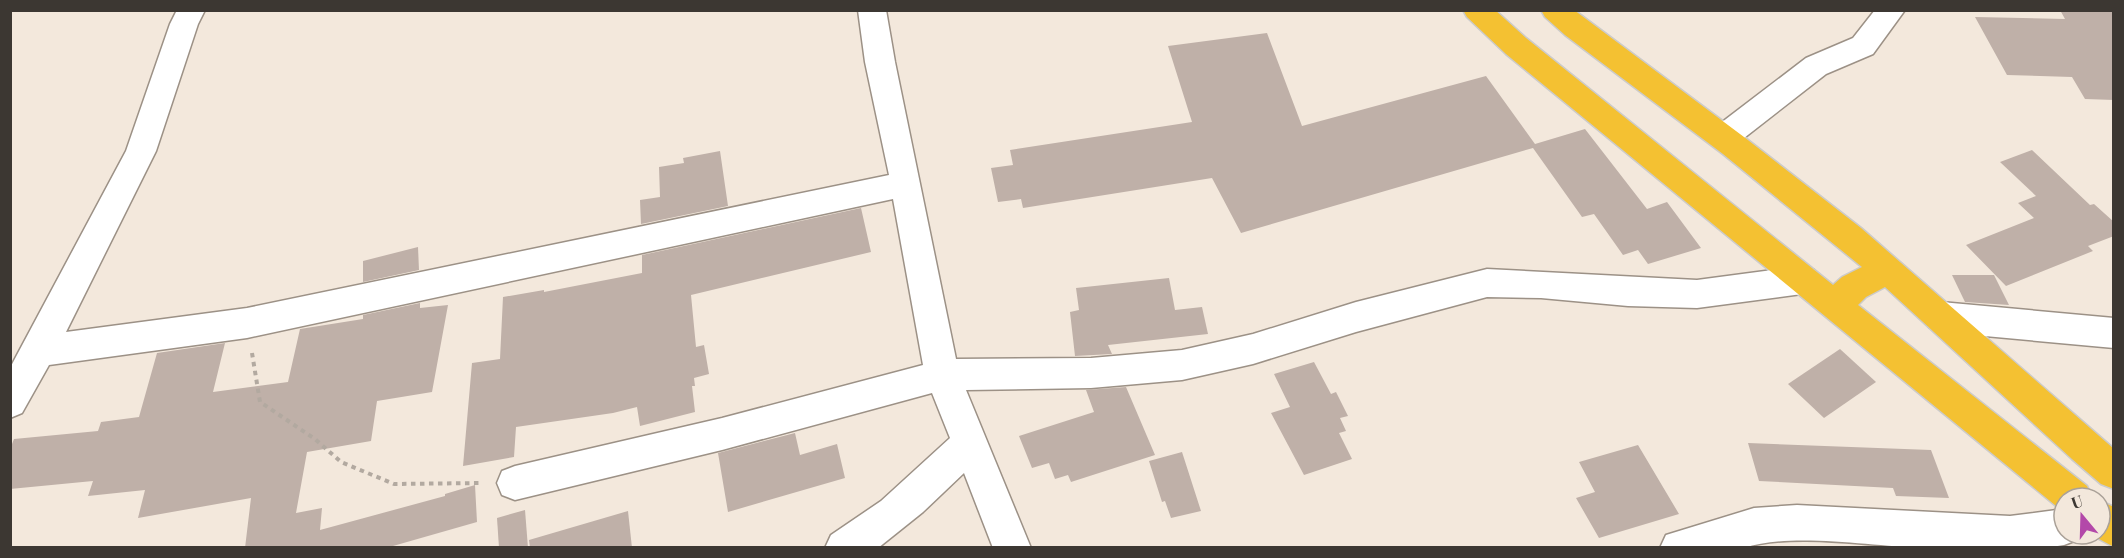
<svg xmlns="http://www.w3.org/2000/svg" width="2124" height="558" font-family="'Playfair Display',serif">
  <rect width="100%" height="100%" fill="#f3e8dc"/>
  <g fill="#bfb0a8">
    <path d="M 2060,10 L 2114,10 L 2114,100 L 2085,99 L 2072,77 L 2007,75 L 1975,17 L 2065,19 Z"/>
    <path d="M 1267,33 L 1302,126 L 1486,76 L 1535,144 L 1585,129 L 1647,209 L 1667,202 L 1701,248 L 1648,264 L 1638,250 L 1623,255 L 1594,214 L 1582,217 L 1533,148 L 1241,233 L 1212,178 L 1023,208 L 1021,199 L 998,202 L 991,168 L 1013,165 L 1010,150 L 1192,122 L 1168,46 Z"/>
    <path d="M 2032,150 L 2090,205 L 2094,204 L 2114,222 L 2114,236 L 2088,246 L 2093,251 L 2006,286 L 1966,245 L 2034,218 L 2018,203 L 2036,196 L 2000,162 Z"/>
    <path d="M 720,151 L 728,206 L 641,224 L 640,200 L 660,197 L 659,167 L 684,163 L 683,158 Z"/>
    <path d="M 861,208 L 871,252 L 691,295 L 696,347 L 704,345 L 709,374 L 694,378 L 695,386 L 692,386 L 695,412 L 640,426 L 637,407 L 613,413 L 516,427 L 514,457 L 463,466 L 472,363 L 500,359 L 503,297 L 544,290 L 544,292 L 642,273 L 642,255 Z"/>
    <path d="M 418,247 L 419,270 L 363,282 L 363,261 Z"/>
    <path d="M 1952,275 L 1994,275 L 2009,305 L 1965,302 Z"/>
    <path d="M 1169,278 L 1175,310 L 1202,307 L 1208,334 L 1108,345 L 1112,354 L 1075,356 L 1070,312 L 1079,310 L 1076,288 Z"/>
    <path d="M 420,303 L 420,308 L 448,305 L 432,392 L 377,401 L 371,441 L 307,452 L 296,513 L 322,508 L 320,530 L 445,496 L 445,494 L 475,485 L 477,522 L 386,548 L 245,548 L 251,498 L 138,518 L 145,490 L 88,496 L 93,481 L 10,489 L 10,449 L 14,439 L 98,431 L 101,422 L 139,417 L 157,353 L 225,343 L 213,392 L 288,382 L 300,329 L 363,319 L 363,315 Z"/>
    <path d="M 1840,349 L 1876,382 L 1824,418 L 1788,384 Z"/>
    <path d="M 1314,362 L 1331,394 L 1336,392 L 1348,416 L 1340,418 L 1346,431 L 1339,433 L 1352,459 L 1304,475 L 1271,413 L 1290,407 L 1274,374 Z"/>
    <path d="M 1126,387 L 1155,455 L 1071,482 L 1068,475 L 1055,479 L 1049,463 L 1032,468 L 1019,436 L 1094,412 L 1086,390 Z"/>
    <path d="M 795,433 L 800,455 L 837,444 L 845,478 L 728,512 L 718,453 Z"/>
    <path d="M 1748,443 L 1931,450 L 1949,498 L 1896,496 L 1893,488 L 1759,481 Z"/>
    <path d="M 1638,445 L 1679,514 L 1599,538 L 1576,498 L 1595,492 L 1579,462 Z"/>
    <path d="M 1182,452 L 1201,511 L 1171,518 L 1165,501 L 1162,502 L 1149,461 Z"/>
    <path d="M 525,510 L 528,548 L 499,548 L 497,518 Z"/>
    <path d="M 628,511 L 632,548 L 530,548 L 529,540 Z"/>
  </g>
  <g fill="none" stroke-linecap="round" stroke-linejoin="round">
    <g stroke="#9c9186" stroke-width="3">
      <g id="minor">
        <path d="M 177,10 L 205,10 L 198,24 L 156,151 L 66,332 L 247,308 L 889,175 L 865,62 L 858,10 L 886,10 L 895,62 L 956,359 L 1091,358 L 1182,350 L 1253,334 L 1356,302 L 1487,269 L 1697,280 L 1802,266 L 1814,270 L 1819,280 L 1814,290 L 1802,294 L 1697,308 L 1628,306 L 1541,298 L 1487,297 L 1356,332 L 1253,364 L 1182,380 L 1091,388 L 966,390 L 1031,548 L 993,548 L 964,473 L 923,512 L 878,548 L 825,548 L 831,535 L 881,501 L 950,438 L 932,393 L 722,450 L 515,500 L 502,495 L 497,483 L 502,471 L 515,466 L 722,418 L 923,365 L 893,199 L 247,338 L 49,365 L 22,413 L 10,418 L 10,368 L 126,151 L 170,24 Z"/>
        <path d="M 1875,10 L 1905,10 L 1873,54 L 1826,74 L 1735,145 L 1724,149 L 1713,145 L 1709,137 L 1713,129 L 1806,58 L 1853,38 Z"/>
        <path d="M 1941,302 L 2114,318 L 2114,348 L 1941,332 L 1929,327 L 1924,317 L 1929,307 Z"/>
        <path d="M 1797,505 L 2010,516 L 2064,509 L 2064,534 L 2080,534 L 2077,540 L 2064,545 L 2045,548 C 2004,548 1963,549 1922,548 C 1872,546 1789,532 1744,548 L 1660,548 L 1666,535 L 1754,508 Z"/>
      </g>
    </g>
    <g stroke="#cccbca" stroke-width="3">
      <g id="highway">
        <path d="M 1463,10 L 1495,10 L 1526,38 L 1833,285 L 1842,277 L 1862,267 L 1723,154 L 1565,35 L 1545,17 L 1541,10 L 1574,10 L 1744,137 L 1861,228 L 2114,449 L 2114,489 L 2101,484 L 2072,459 L 1885,287 L 1866,297 L 1858,305 L 2087,486 L 2092,498 L 2064,498 L 2064,512 L 2061,510 L 1506,54 L 1467,17 Z"/>
        <path d="M 2100,501 L 2114,507 L 2114,547 L 2090,534 L 2100,534 Z"/>
      </g>
    </g>
    <path stroke="#b2a9a0" stroke-width="4" stroke-dasharray="4.5 4.5" stroke-linecap="butt" d="M 252,353 L 260,402 L 315,439 L 341,462 L 394,484 L 482,483"/>
    <use href="#minor" fill="#fff" fill-rule="evenodd"/>
    <use href="#highway" fill="#f4c132" fill-rule="evenodd"/>
  </g>
  <rect width="2124" height="558" fill="none" stroke="#3c3732" stroke-width="24"/>
  <g transform="translate(2082 516) rotate(341)"><circle r="28" fill="#f3e8dc" stroke="#aaa198" stroke-width="1.5"/>
  <path d="M0-4.5L10 22L0 15L-10 22Z" fill="#b348a9"/>
  <text y="-9" font-size="16" font-weight="bold" text-anchor="middle" fill="#3c3732">U</text>
  </g>
</svg>
